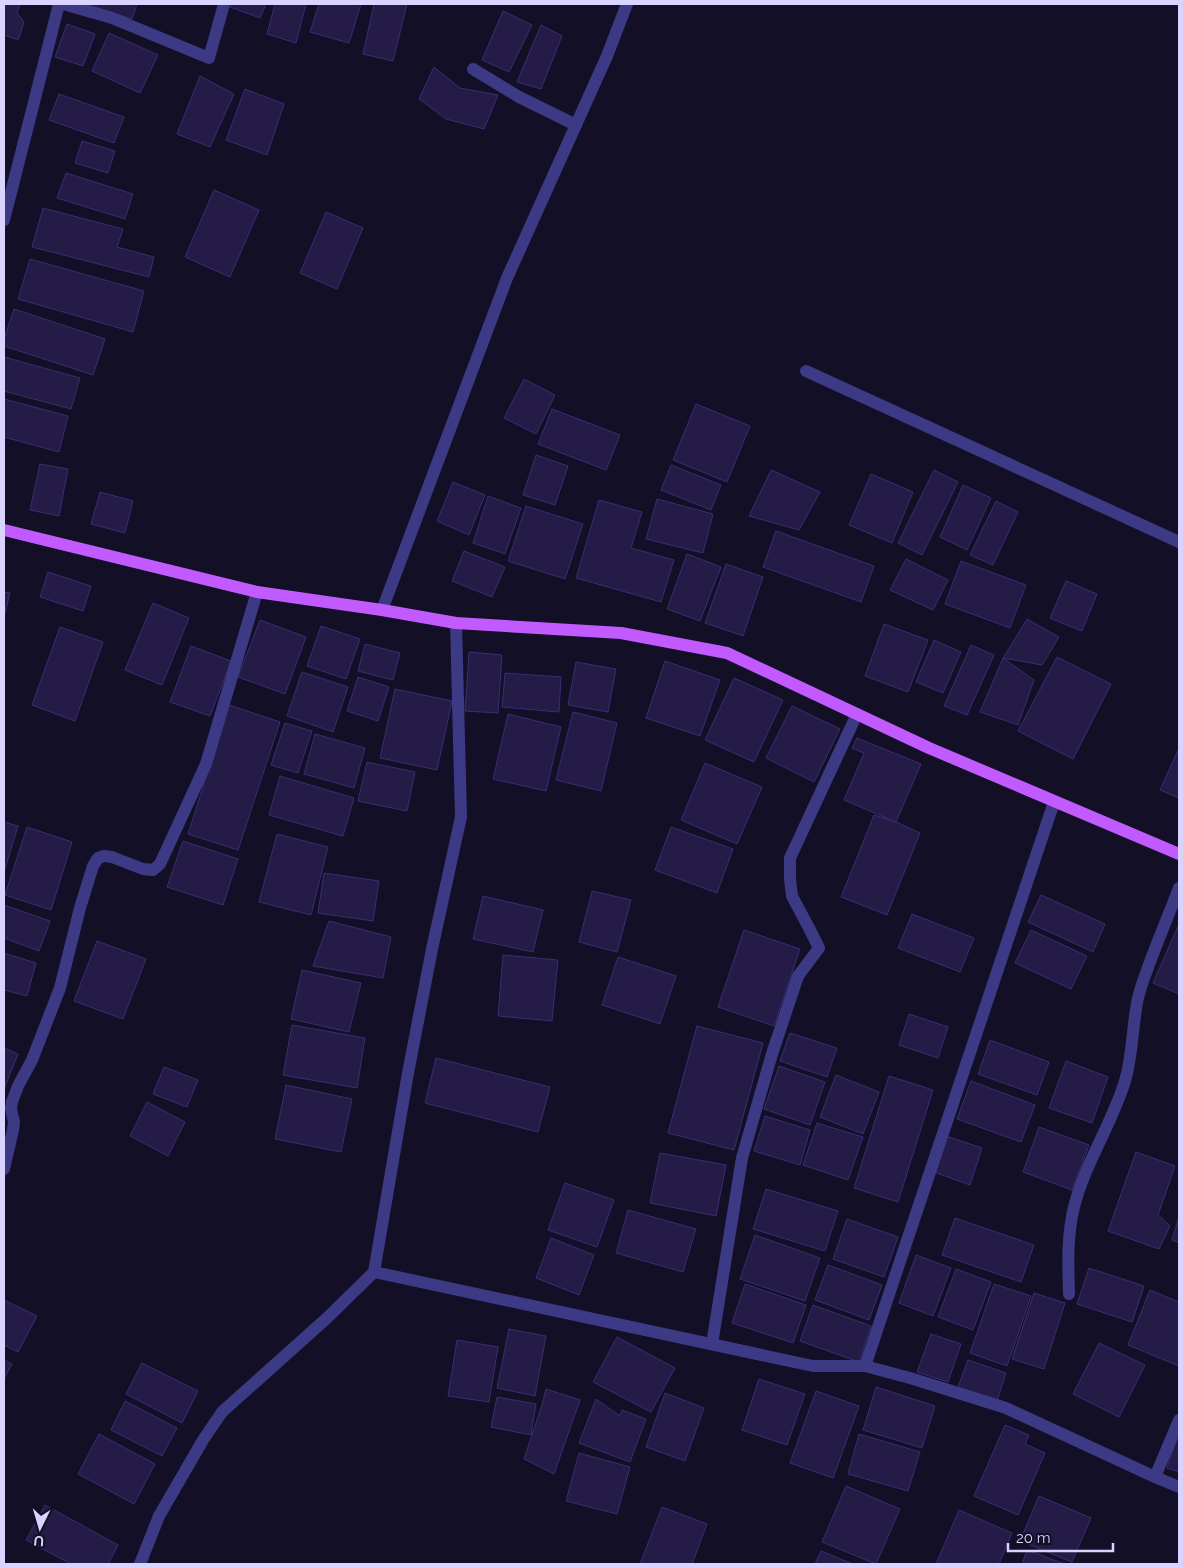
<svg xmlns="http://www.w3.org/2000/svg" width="1183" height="1568" font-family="Raleway,sans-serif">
  <rect width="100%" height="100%" fill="#130f26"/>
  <g fill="#241b47" stroke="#3b2d73">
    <path d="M 4,4 L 20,4 L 17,13 L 24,22 L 18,40 L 4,35 Z"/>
    <path d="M 86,4 L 137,4 L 132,19 Z"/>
    <path d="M 232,4 L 266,4 L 260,18 L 230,7 Z"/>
    <path d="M 275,4 L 306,4 L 296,43 L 267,34 Z"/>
    <path d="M 319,4 L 361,4 L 349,43 L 310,32 Z"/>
    <path d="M 374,4 L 407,4 L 393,61 L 363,54 Z"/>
    <path d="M 503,11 L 532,25 L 509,72 L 482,60 Z"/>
    <path d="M 67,24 L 95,34 L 83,66 L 55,57 Z"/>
    <path d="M 541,25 L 562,36 L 541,89 L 517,82 Z"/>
    <path d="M 109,33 L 158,55 L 140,93 L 92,71 Z"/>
    <path d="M 434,67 L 460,88 L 498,95 L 484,129 L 446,119 L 419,99 Z"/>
    <path d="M 200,76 L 234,94 L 210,147 L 177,134 Z"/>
    <path d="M 245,89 L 284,104 L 267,155 L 226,140 Z"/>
    <path d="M 59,94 L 124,117 L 114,143 L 49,120 Z"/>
    <path d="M 82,141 L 115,151 L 108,173 L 75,163 Z"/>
    <path d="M 66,173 L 133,194 L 125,219 L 57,198 Z"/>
    <path d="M 214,190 L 259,210 L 230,277 L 185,257 Z"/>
    <path d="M 43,208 L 123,229 L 117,247 L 154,257 L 149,277 L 32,247 Z"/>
    <path d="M 326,212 L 363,228 L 337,289 L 300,273 Z"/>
    <path d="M 30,259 L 144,291 L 133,332 L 18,299 Z"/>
    <path d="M 14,309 L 105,339 L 93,375 L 4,346 L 4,339 Z"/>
    <path d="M 4,357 L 80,378 L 71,409 L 4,391 Z"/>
    <path d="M 524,379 L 555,395 L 536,434 L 504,418 Z"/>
    <path d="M 4,399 L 68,416 L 59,452 L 4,437 Z"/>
    <path d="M 696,404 L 750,426 L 727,482 L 673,460 Z"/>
    <path d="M 552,409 L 620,435 L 606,470 L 538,444 Z"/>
    <path d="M 536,455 L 568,466 L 555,505 L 523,495 Z"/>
    <path d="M 40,464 L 68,469 L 59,516 L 30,510 Z"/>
    <path d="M 671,465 L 721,485 L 711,510 L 661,490 Z"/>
    <path d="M 771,470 L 820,492 L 799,530 L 749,516 Z"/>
    <path d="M 934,470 L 958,482 L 922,555 L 898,543 Z"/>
    <path d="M 871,474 L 913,492 L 892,543 L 849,525 Z"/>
    <path d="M 453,482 L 485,495 L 469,535 L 437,521 Z"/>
    <path d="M 963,485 L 991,498 L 967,550 L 940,537 Z"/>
    <path d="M 100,492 L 133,501 L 125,533 L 91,524 Z"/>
    <path d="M 488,496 L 521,508 L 505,554 L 473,543 Z"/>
    <path d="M 657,499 L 713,514 L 703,553 L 646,539 Z"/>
    <path d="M 599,500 L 642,512 L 631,548 L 674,560 L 661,602 L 576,578 Z"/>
    <path d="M 996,501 L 1018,512 L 993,565 L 970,555 Z"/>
    <path d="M 526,506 L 583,524 L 565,579 L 508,561 Z"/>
    <path d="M 776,531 L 874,566 L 861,602 L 763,567 Z"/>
    <path d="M 464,551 L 505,567 L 492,597 L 452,581 Z"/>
    <path d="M 687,554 L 721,567 L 700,621 L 667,609 Z"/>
    <path d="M 906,559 L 948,580 L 933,610 L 890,590 Z"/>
    <path d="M 961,561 L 1026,585 L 1010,628 L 945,604 Z"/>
    <path d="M 726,564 L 763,577 L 743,636 L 705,623 Z"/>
    <path d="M 48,572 L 91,586 L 83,611 L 40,597 Z"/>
    <path d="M 1066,581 L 1097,594 L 1082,631 L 1050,618 Z"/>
    <path d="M 4,592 L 10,593 L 4,617 Z"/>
    <path d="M 153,603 L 189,618 L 162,685 L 125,670 Z"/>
    <path d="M 1027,619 L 1059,637 L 1042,665 L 1003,658 Z"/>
    <path d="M 260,620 L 306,637 L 285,694 L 238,677 Z"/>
    <path d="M 884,624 L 928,640 L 908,692 L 865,676 Z"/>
    <path d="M 321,626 L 360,639 L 346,679 L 307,666 Z"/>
    <path d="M 60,627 L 103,642 L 75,721 L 32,705 Z"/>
    <path d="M 934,640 L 961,652 L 943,693 L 916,682 Z"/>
    <path d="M 365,644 L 400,653 L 393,680 L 358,671 Z"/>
    <path d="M 971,645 L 994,655 L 967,715 L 944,706 Z"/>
    <path d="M 191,646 L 231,661 L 210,716 L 170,702 Z"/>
    <path d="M 469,652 L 502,655 L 498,713 L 465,711 Z"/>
    <path d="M 1057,657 L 1111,684 L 1073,759 L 1018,731 Z"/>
    <path d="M 1003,658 L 1034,680 L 1018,725 L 980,712 Z"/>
    <path d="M 665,661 L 720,680 L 700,736 L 646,718 Z"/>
    <path d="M 576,662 L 616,669 L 608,712 L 568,705 Z"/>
    <path d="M 302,672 L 348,687 L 333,732 L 287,716 Z"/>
    <path d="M 505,673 L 561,677 L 559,712 L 502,707 Z"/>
    <path d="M 358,677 L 389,687 L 378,721 L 347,711 Z"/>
    <path d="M 734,678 L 783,700 L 754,762 L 705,740 Z"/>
    <path d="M 395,689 L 452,701 L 437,770 L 380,758 Z"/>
    <path d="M 229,705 L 280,722 L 238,850 L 188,834 Z"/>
    <path d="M 792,706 L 840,729 L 814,782 L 766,758 Z"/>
    <path d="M 573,712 L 617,723 L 601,791 L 556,780 Z"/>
    <path d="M 508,714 L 561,727 L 546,791 L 493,779 Z"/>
    <path d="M 285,723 L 312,731 L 298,773 L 271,765 Z"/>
    <path d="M 315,734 L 365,748 L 354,788 L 304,774 Z"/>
    <path d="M 857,738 L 921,764 L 896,822 L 844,800 L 864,753 L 852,748 Z"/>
    <path d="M 1179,748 L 1179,798 L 1160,790 Z"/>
    <path d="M 367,762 L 415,772 L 407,811 L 358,801 Z"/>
    <path d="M 705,763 L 762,787 L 737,844 L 681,820 Z"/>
    <path d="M 280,776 L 354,798 L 343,836 L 269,815 Z"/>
    <path d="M 874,815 L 896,822 L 920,833 L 887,915 L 841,897 Z"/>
    <path d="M 4,822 L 18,826 L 4,872 Z"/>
    <path d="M 27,827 L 72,842 L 51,910 L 5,895 Z"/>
    <path d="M 671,827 L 733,849 L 717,893 L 655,870 Z"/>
    <path d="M 277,834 L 328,847 L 311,915 L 259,902 Z"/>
    <path d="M 183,841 L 238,859 L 223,905 L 167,887 Z"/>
    <path d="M 324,873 L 379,881 L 373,921 L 318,913 Z"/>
    <path d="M 592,891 L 631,900 L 617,952 L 579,942 Z"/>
    <path d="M 1041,895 L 1105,924 L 1093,952 L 1028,922 Z"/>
    <path d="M 483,896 L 543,910 L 533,952 L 473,939 Z"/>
    <path d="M 4,905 L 50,921 L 39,951 L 4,938 Z"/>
    <path d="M 912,914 L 974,938 L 960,972 L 898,948 Z"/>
    <path d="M 329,921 L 391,937 L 383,978 L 313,966 Z"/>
    <path d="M 1179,924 L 1179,994 L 1153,983 Z"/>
    <path d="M 744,930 L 800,949 L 774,1026 L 718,1007 Z"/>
    <path d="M 1031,930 L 1087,956 L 1071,989 L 1015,963 Z"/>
    <path d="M 97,941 L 146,959 L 123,1019 L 74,1001 Z"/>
    <path d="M 4,953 L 36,963 L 27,996 L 4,990 Z"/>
    <path d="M 503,955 L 558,960 L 552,1021 L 498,1016 Z"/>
    <path d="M 618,957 L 676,976 L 660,1024 L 602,1005 Z"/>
    <path d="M 302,970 L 361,983 L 349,1032 L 291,1019 Z"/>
    <path d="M 909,1014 L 948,1027 L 938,1058 L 899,1045 Z"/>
    <path d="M 292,1025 L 365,1038 L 357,1088 L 283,1075 Z"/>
    <path d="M 697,1026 L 763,1043 L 734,1150 L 668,1133 Z"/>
    <path d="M 790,1033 L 837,1048 L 827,1077 L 780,1061 Z"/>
    <path d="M 990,1040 L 1049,1062 L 1037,1095 L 978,1074 Z"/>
    <path d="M 4,1048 L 18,1054 L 4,1089 Z"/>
    <path d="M 436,1058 L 550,1087 L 538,1132 L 425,1103 Z"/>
    <path d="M 1066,1061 L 1108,1077 L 1092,1123 L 1049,1108 Z"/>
    <path d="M 779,1066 L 825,1082 L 810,1125 L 764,1109 Z"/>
    <path d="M 164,1067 L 198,1080 L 187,1107 L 153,1094 Z"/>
    <path d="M 836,1075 L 879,1092 L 863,1134 L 820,1117 Z"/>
    <path d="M 889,1076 L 933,1090 L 898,1202 L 854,1188 Z"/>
    <path d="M 971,1081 L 1035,1105 L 1021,1142 L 957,1119 Z"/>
    <path d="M 286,1085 L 352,1099 L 341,1152 L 275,1139 Z"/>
    <path d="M 147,1102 L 185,1122 L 168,1156 L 130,1136 Z"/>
    <path d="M 765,1116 L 810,1130 L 800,1165 L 754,1151 Z"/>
    <path d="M 817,1123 L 863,1137 L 848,1180 L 803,1165 Z"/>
    <path d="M 1039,1127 L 1089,1145 L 1072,1190 L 1023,1172 Z"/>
    <path d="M 946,1136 L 982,1148 L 970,1185 L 934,1172 Z"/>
    <path d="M 1136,1152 L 1175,1166 L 1158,1215 L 1170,1226 L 1159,1249 L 1108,1231 Z"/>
    <path d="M 660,1153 L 726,1165 L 716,1216 L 650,1203 Z"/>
    <path d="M 565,1183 L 614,1200 L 597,1247 L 548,1230 Z"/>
    <path d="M 766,1189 L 838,1211 L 825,1251 L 753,1229 Z"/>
    <path d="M 628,1210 L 696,1229 L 683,1272 L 616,1253 Z"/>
    <path d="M 1179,1217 L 1179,1243 L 1172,1240 Z"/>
    <path d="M 955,1218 L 1034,1245 L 1021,1282 L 942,1255 Z"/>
    <path d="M 847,1219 L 898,1237 L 884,1277 L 833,1259 Z"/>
    <path d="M 755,1235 L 820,1258 L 805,1301 L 740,1279 Z"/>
    <path d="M 551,1238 L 594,1255 L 579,1295 L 536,1278 Z"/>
    <path d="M 916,1255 L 951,1268 L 933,1316 L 899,1303 Z"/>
    <path d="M 828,1265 L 882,1285 L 869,1320 L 815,1300 Z"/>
    <path d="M 1089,1268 L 1144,1286 L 1132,1322 L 1077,1304 Z"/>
    <path d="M 956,1269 L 991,1282 L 973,1330 L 938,1317 Z"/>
    <path d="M 745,1284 L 806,1305 L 793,1343 L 732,1323 Z"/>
    <path d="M 994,1284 L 1031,1296 L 1007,1366 L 970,1353 Z"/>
    <path d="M 1150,1290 L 1179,1302 L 1179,1366 L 1128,1345 Z"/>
    <path d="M 1034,1293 L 1065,1303 L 1044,1369 L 1012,1359 Z"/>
    <path d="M 4,1300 L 37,1316 L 18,1352 L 4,1345 Z"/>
    <path d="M 813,1305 L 871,1326 L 859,1362 L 800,1341 Z"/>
    <path d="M 509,1329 L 546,1336 L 535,1396 L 497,1388 Z"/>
    <path d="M 931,1334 L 961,1344 L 948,1382 L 917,1372 Z"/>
    <path d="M 617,1337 L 675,1368 L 651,1412 L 593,1382 Z"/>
    <path d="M 457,1340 L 498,1347 L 489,1402 L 448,1396 Z"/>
    <path d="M 1099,1343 L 1145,1365 L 1119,1417 L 1073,1394 Z"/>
    <path d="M 4,1360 L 12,1364 L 4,1379 Z"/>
    <path d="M 968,1360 L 1006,1373 L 997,1401 L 958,1387 Z"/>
    <path d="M 142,1363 L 198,1391 L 182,1423 L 126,1394 Z"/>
    <path d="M 759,1379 L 805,1394 L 787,1445 L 742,1430 Z"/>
    <path d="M 876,1387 L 935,1406 L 922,1448 L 863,1430 Z"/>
    <path d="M 546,1389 L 580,1400 L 554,1474 L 524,1459 L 542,1405 Z"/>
    <path d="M 816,1391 L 859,1406 L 833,1478 L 790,1463 Z"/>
    <path d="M 665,1393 L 704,1408 L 685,1461 L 646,1447 Z"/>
    <path d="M 497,1397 L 536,1404 L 531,1435 L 491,1427 Z"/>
    <path d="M 596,1399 L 620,1416 L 622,1410 L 646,1419 L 630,1462 L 579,1443 Z"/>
    <path d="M 125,1401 L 177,1428 L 162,1456 L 111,1430 Z"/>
    <path d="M 1005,1425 L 1029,1435 L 1025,1444 L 1045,1453 L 1018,1515 L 974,1496 Z"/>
    <path d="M 1179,1432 L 1179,1472 L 1167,1468 Z"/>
    <path d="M 99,1434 L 155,1464 L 134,1504 L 78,1474 Z"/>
    <path d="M 859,1434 L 920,1452 L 908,1491 L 848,1474 Z"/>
    <path d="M 579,1453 L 630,1467 L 617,1514 L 566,1501 Z"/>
    <path d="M 846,1486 L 900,1509 L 876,1564 L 822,1542 Z"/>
    <path d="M 1039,1496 L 1091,1518 L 1072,1562 L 1020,1541 Z"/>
    <path d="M 45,1505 L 118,1545 L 108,1564 L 71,1564 L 26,1540 Z"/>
    <path d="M 662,1507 L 707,1524 L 692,1564 L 640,1564 Z"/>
    <path d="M 959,1510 L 1012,1533 L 999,1564 L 936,1564 Z"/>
    <path d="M 1027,1550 L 1065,1564 L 1022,1564 Z"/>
    <path d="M 821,1551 L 853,1564 L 815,1564 Z"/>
  </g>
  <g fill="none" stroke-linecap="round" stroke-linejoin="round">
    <g stroke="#3d3a85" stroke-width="12">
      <path d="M 63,4 L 112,18 L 209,58 L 224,4"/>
      <path d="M 473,69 L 519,97 L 576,125"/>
      <path d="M 4,220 L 59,4"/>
      <path d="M 806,371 L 1179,542"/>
      <path d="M 382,610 L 507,278 L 607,56 L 627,4"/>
      <path d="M 4,1169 L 13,1130 L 14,1122 L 11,1109 L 12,1102 L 18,1086 L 32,1060 L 60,988 L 80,908 L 93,866 L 98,858 L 104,856 L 112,857 L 143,869 L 153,870 L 160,864 L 206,764 L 257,592"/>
      <path d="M 374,1272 L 813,1366 L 865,1366 L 910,1378 L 1006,1408 L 1155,1477 L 1179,1487"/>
      <path d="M 1069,1294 C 1068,1265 1067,1235 1074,1207 C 1085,1163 1112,1124 1125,1081 C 1133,1054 1132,1026 1138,998 C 1140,990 1143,981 1146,973 C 1156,944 1168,917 1179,888"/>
      <path d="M 712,1344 L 742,1158 L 772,1054 L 798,976 L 819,948 L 809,928 L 792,896 L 790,879 L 790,858 L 857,714"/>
      <path d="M 865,1366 L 1054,802"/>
      <path d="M 1155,1477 L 1179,1420"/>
      <path d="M 140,1564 L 159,1516 L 203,1440 L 222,1412 L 327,1318 L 374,1272 L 408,1073 L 432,949 L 461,817 L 456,623"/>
    </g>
    <path stroke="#c25bff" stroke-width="12" d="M 4,530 L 257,592 L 382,610 L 456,623 L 621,633 L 727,653 L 929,748 L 1179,854"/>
  </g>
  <rect width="1183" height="1568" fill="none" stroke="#d9d4ff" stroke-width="10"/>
  <g transform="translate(40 1528) rotate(185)" stroke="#130f26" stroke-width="4" paint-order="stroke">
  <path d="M0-4L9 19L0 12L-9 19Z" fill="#d9d4ff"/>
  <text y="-8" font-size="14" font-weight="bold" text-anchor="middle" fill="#d9d4ff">U</text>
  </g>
  <path d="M1008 1543v8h105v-8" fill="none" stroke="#d9d4ff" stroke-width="2.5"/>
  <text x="1016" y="1543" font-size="15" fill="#d9d4ff" stroke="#130f26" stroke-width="4" paint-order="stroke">20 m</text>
</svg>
